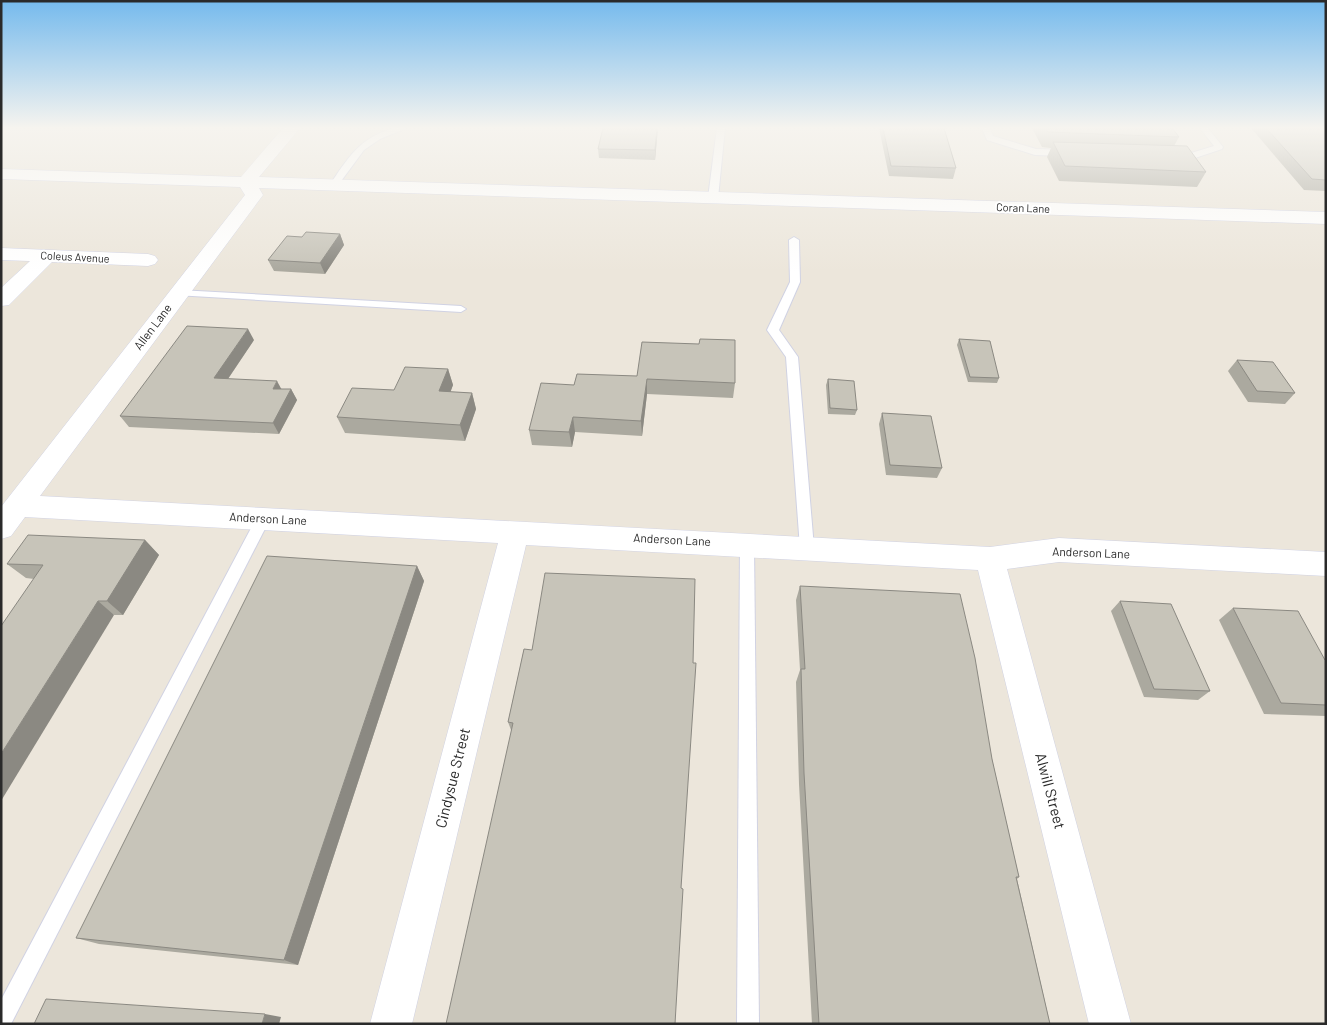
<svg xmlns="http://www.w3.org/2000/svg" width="1327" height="1025" font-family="Barlow,sans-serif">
  <rect width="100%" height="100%" fill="#ece6db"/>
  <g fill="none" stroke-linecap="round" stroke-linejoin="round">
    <g stroke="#d0d2e3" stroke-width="2">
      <g id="lane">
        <path d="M 394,128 L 407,128 L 380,139 L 364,150 L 336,188 L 330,188 L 329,186 C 348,158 359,138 394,128 Z"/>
        <path d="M 717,128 L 725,128 L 718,198 L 713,201 L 708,198 Z"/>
        <path d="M 982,128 L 990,128 L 993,136 L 1036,149 L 1067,150 L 1071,153 L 1067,156 L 1035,155 L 987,140 Z"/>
        <path d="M 1200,128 L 1208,128 L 1223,147 L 1222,149 L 1189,160 L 1173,159 L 1173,155 L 1188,154 L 1214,146 Z"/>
        <path d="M 794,237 L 799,240 L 800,282 L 779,330 L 798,357 L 814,548 L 812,552 L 802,552 L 800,548 L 786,357 L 767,330 L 790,282 L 789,240 Z"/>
        <path d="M 179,290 L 461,306 L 466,309 L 461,312 L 175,295 L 174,293 Z"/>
        <path d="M 263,514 L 268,515 L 270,519 L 11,1024 L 1,1024 L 1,1000 L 258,515 Z"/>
        <path d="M 747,538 L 752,540 L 754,544 L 759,1024 L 737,1024 L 740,544 L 742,540 Z"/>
      </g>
    </g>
    <g stroke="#d0d2e3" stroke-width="1">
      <g id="street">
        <path d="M 283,128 L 300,128 L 259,177 L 1326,212 L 1326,224 L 259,188 L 263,195 L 260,199 L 40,496 L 990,547 L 1059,538 L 1326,552 L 1326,576 L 1059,562 L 1007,569 L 1131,1024 L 1089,1024 L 978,570 L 526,545 L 412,1024 L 370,1024 L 498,543 L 25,517 L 11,536 L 1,539 L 1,507 L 245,195 L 240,187 L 1,179 L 1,169 L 241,177 Z"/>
        <path d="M 1,248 L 148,254 L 155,256 L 158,260 L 155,264 L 148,266 L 52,262 L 9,305 L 1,306 L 1,288 L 30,261 L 1,260 Z"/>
      </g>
    </g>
    <use href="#lane" fill="#fff" fill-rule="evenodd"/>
    <use href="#street" fill="#fff" fill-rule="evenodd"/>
  </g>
  <g fill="#aba99f">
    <path d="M 658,128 L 655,160 L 599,158 L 598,149 Z"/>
    <path d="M 879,128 L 944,128 L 956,168 L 953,179 L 889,176 Z"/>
    <path d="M 1032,128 L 1172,128 L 1179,137 L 1174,146 L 1206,172 L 1197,187 L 1059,181 L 1047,157 L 1051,148 L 1042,147 Z"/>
    <path d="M 1251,128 L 1326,128 L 1326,191 L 1304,190 Z"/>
    <path d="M 340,234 L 344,245 L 325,274 L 274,271 L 268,260 L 302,237 Z"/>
    <path d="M 959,339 L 999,378 L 997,383 L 968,382 L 957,345 Z"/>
    <path d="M 254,340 L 228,379 L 282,389 L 291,389 L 297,400 L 279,434 L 129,427 L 120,416 Z"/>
    <path d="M 1237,360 L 1295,393 L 1285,404 L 1248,402 L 1228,371 Z"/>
    <path d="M 448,369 L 453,385 L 450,392 L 472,393 L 476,409 L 465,441 L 345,433 L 337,417 Z"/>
    <path d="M 577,374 L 735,383 L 733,398 L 647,394 L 642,436 L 575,432 L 572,447 L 532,445 L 529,430 L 574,385 Z"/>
    <path d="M 828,379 L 857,410 L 855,415 L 828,414 L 826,385 Z"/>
    <path d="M 882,413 L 942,468 L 937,478 L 886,475 L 879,424 Z"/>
    <path d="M 145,540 L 159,555 L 123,615 L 114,615 L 34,579 L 26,578 L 7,564 Z"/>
    <path d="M 417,566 L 424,581 L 298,965 L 99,944 L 76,938 Z"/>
    <path d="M 800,586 L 992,759 L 1019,877 L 1017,879 L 1050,1024 L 812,1024 L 799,784 L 796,682 L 800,670 L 796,600 Z"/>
    <path d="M 1120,601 L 1210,691 L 1198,700 L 1144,697 L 1111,611 Z"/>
    <path d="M 1233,608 L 1326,660 L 1326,716 L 1264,714 L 1219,620 Z"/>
    <path d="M 524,649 L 675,1024 L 511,730 L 508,722 Z"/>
  </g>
  <g fill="#8b8982">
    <path d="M 657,128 L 658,128 L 655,160 L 655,150 Z"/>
    <path d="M 340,234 L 344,245 L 325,274 L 320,263 Z"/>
    <path d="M 248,329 L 254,340 L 221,389 L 214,378 Z"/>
    <path d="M 448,369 L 453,385 L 445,407 L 439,391 Z"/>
    <path d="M 647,379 L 647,394 L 642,436 L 641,421 Z"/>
    <path d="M 277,381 L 283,392 L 273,389 Z"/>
    <path d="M 291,389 L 297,400 L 279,434 L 273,423 Z"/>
    <path d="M 472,393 L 476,409 L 465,441 L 460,425 Z"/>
    <path d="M 573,417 L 575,432 L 572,447 L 569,432 Z"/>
    <path d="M 145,540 L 159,555 L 123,615 L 107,601 Z"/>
    <path d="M 417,566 L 424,581 L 298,965 L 284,960 Z"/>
    <path d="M 98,601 L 114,615 L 1,801 L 1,754 Z"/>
    <path d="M 265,1014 L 281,1017 L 279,1024 L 262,1024 Z"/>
  </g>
  <g fill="#c7c4b9" stroke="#8b8982">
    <path d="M 603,128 L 657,128 L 655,150 L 598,149 Z"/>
    <path d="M 883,128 L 944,128 L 956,168 L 891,166 Z"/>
    <path d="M 1046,128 L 1172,128 L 1179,137 L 1048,132 Z"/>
    <path d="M 1266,128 L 1326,128 L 1326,180 L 1312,179 Z"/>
    <path d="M 1053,142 L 1187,146 L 1206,172 L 1065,166 Z"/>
    <path d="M 306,232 L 340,234 L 320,263 L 268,260 L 287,236 L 302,237 Z"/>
    <path d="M 187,326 L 248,329 L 214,378 L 277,381 L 273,389 L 291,389 L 273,423 L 120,416 Z"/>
    <path d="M 700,339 L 735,340 L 735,383 L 647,379 L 641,421 L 573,417 L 569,432 L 529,430 L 541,383 L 574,385 L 577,374 L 637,376 L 642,342 L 699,344 Z"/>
    <path d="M 959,339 L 990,341 L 999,378 L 970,377 Z"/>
    <path d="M 1237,360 L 1273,362 L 1295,393 L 1257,391 Z"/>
    <path d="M 405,367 L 448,369 L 439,391 L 472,393 L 460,425 L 337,417 L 352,388 L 394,390 Z"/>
    <path d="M 828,379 L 854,381 L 857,410 L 830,408 Z"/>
    <path d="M 882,413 L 931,416 L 942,468 L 890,465 Z"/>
    <path d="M 28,535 L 145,540 L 107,601 L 98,601 L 1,754 L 1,626 L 43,565 L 7,564 Z"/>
    <path d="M 267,556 L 417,566 L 284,960 L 76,938 Z"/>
    <path d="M 545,573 L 695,579 L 693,663 L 696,663 L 681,888 L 683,889 L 675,1024 L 446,1024 L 513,723 L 508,722 L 524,649 L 532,650 Z"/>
    <path d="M 800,586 L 960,594 L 975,658 L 992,759 L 1019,877 L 1016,877 L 1050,1024 L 819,1024 L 804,773 L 801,669 L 805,669 Z"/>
    <path d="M 1120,601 L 1171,604 L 1210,691 L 1154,689 Z"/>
    <path d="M 1233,608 L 1298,611 L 1325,660 L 1326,660 L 1326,705 L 1281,703 Z"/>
    <path d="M 46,999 L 265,1014 L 262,1024 L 34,1024 Z"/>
  </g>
  <linearGradient id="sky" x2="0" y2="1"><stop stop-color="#75baed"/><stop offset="0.47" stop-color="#f6f4ef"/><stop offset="1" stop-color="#f6f4ef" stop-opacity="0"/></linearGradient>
  <rect width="1327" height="272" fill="url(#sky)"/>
  <g text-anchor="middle" stroke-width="4" stroke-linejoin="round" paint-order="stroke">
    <g font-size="11" fill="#2a2a2a" stroke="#fff">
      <text transform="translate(1023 208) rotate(2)" y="4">Coran Lane</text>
      <text transform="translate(75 257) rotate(3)" y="4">Coleus Avenue</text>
    </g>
    <g font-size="12" fill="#2a2a2a" stroke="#fff">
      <text transform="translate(153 327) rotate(-53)" y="4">Allen Lane</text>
      <text transform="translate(268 519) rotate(3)" y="4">Anderson Lane</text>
      <text transform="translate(672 540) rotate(3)" y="4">Anderson Lane</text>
      <text transform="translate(1091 553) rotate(2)" y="4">Anderson Lane</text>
    </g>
    <g font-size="15" fill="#2a2a2a" stroke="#fff">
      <text transform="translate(453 778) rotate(-76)" y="5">Cindysue Street</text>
      <text transform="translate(1050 791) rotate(75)" y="5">Alwill Street</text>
    </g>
  </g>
  <rect width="1327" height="1025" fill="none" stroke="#2a2a2a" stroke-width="5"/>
</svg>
